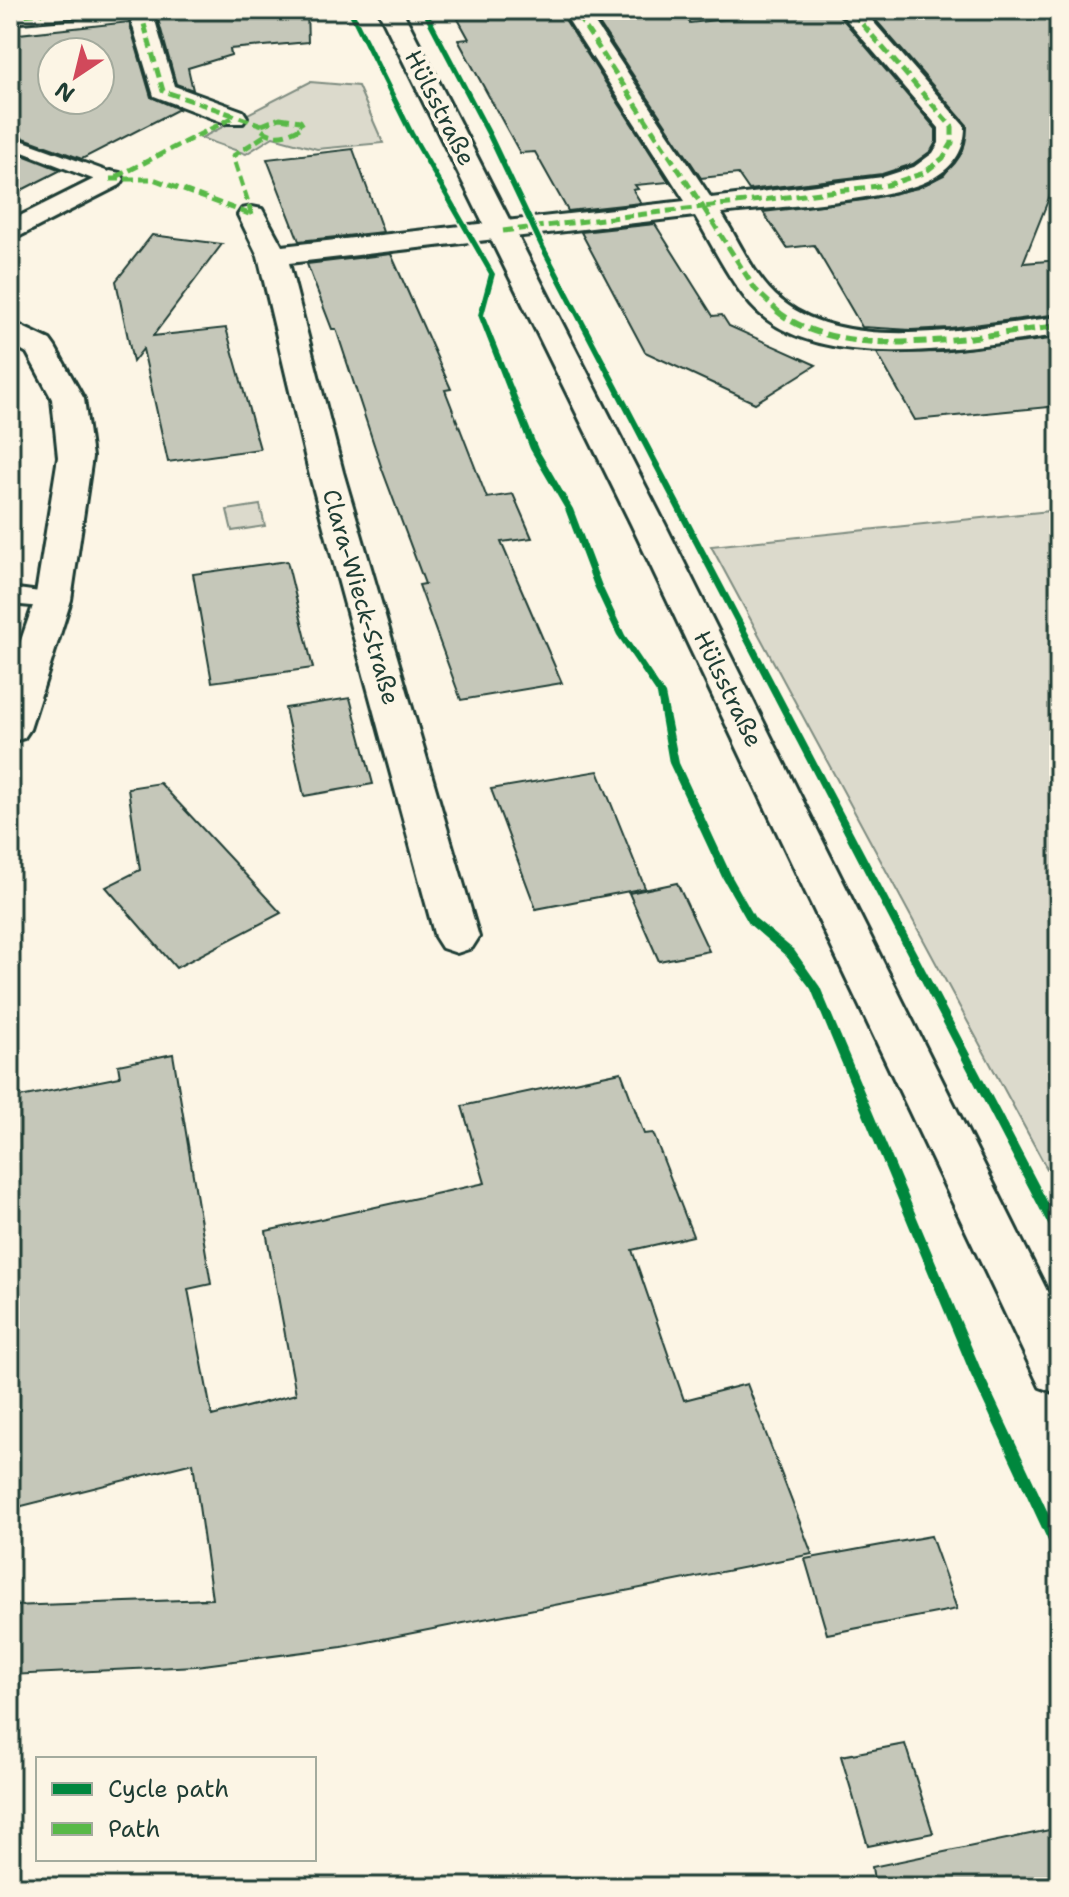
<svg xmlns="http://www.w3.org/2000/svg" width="1069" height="1897" font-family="'Shantell Sans',sans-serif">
  <rect width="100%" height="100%" fill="#fcf5e5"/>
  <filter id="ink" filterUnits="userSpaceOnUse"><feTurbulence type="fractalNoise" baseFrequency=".0125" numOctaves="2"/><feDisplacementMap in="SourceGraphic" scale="16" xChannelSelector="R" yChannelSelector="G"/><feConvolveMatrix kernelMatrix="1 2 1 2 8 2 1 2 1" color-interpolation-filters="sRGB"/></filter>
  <g filter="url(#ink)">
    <g fill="#dcdacc" stroke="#7e8c80" stroke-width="2">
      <path d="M 310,82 L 358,86 L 383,143 L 317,149 L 273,137 L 246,154 L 201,138 Z"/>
      <path d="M 260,505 L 265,526 L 232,531 L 227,510 Z"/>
      <path d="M 1059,510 L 1059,1191 L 711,546 Z"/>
    </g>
    <g fill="#c5c7b9" stroke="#1f3d34" stroke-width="2" fill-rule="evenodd">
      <path d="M 170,10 L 307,10 L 308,42 L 230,49 L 231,55 L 188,68 L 193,90 L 176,84 L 158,19 L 172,18 Z"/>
      <path d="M 453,10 L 559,10 L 669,182 L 635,185 L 638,189 L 633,190 L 641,203 L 568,211 L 535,152 L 520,153 L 458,40 L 469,39 Z"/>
      <path d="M 590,10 L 680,10 L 690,23 L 805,10 L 835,10 L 936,129 L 936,142 L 931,151 L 913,164 L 882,174 L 749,190 L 738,174 L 701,178 Z"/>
      <path d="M 867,10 L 960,10 L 969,19 L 1059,10 L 1059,173 L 1023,263 L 1059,260 L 1059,314 L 950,328 L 911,330 L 862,327 L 814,245 L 787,248 L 763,212 L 864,200 L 918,188 L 944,175 L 963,151 L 967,125 Z"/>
      <path d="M 129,22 L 151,97 L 179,109 L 82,159 L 10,133 L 10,35 ZM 52,52 L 100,52 L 100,100 L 52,100 Z"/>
      <path d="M 353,149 L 383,232 L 299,241 L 267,159 Z"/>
      <path d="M 10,150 L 61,170 L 10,196 Z"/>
      <path d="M 655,224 L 713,316 L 722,315 L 729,326 L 816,365 L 755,403 L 645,352 L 581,232 Z"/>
      <path d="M 152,235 L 222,244 L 153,336 L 226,328 L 260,449 L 168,462 L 143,349 L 133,362 L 116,281 Z"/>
      <path d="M 391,254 L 451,389 L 445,390 L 487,498 L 513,494 L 532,538 L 501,542 L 562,683 L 461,700 L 419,585 L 425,584 L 382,469 L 336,329 L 332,329 L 307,264 Z"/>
      <path d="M 1059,338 L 1059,406 L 915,420 L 877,353 L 941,352 Z"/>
      <path d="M 287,561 L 313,668 L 212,682 L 193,574 Z"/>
      <path d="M 350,698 L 373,784 L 304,796 L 285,708 Z"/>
      <path d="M 598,771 L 645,888 L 536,909 L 491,789 Z"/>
      <path d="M 160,783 L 281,913 L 176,968 L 106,887 L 140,870 L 128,788 Z"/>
      <path d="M 677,883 L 709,951 L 659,961 L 629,893 Z"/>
      <path d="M 173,1054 L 211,1284 L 188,1289 L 212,1416 L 296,1394 L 266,1231 L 485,1183 L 462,1106 L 621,1072 L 644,1134 L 653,1133 L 693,1236 L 632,1250 L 684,1400 L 747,1384 L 812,1554 L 342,1647 L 196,1666 L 10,1675 L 10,1606 L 212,1599 L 193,1463 L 10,1509 L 10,1099 L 120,1077 L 118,1065 Z"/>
      <path d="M 931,1536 L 957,1609 L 827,1634 L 805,1559 Z"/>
      <path d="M 905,1744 L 933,1833 L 868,1846 L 841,1756 Z"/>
      <path d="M 1059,1828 L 1059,1887 L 875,1887 L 872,1867 Z"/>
    </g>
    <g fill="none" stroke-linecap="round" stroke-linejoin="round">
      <g stroke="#1f3d34" stroke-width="6">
        <g id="lane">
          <path d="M 10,136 L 117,175 L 119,179 L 117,183 L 103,183 L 10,147 Z"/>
          <path d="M 10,588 L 62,595 L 65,600 L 62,605 L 53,608 L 10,604 Z"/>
        </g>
      </g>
      <g stroke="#1f3d34" stroke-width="6">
        <g id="street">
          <path d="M 10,10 L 89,10 L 85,15 L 77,17 L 10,23 Z"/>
          <path d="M 128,10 L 152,10 L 174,86 L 243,111 L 247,117 L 243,123 L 225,123 L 154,96 Z"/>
          <path d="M 562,10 L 586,10 L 711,198 L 883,177 L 914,167 L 933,153 L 939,143 L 939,128 L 838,10 L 863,10 L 965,127 C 965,149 954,166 935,177 C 897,201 771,207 721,213 C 738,239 752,273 775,295 C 842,358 976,326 1059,317 L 1059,335 C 973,345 817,378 751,305 C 728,279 713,246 695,216 L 289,263 L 343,472 L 479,937 L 472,948 L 457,953 L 442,948 L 435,937 L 309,472 L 258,256 L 238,215 L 242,209 L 252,207 L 262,209 L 282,246 L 685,201 Z"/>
          <path d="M 110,171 L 120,173 L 124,179 L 120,185 L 10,241 L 10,221 Z"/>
          <path d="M 10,321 L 50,340 L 55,347 L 84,399 L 92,457 L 71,600 L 30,729 L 24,738 L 10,742 L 10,672 L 35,600 L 58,457 L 52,399 L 27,353 L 10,343 Z"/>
        </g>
      </g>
      <g stroke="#1f3d34" stroke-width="6">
        <path id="secondary" d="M 378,10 L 402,10 L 665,524 L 1059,1315 L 1059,1394 L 1040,1387 L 631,524 Z"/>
      </g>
      <use href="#lane" fill="#fcf5e5" fill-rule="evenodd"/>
      <use href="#street" fill="#fcf5e5" fill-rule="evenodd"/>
      <use href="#secondary" fill="#fcf5e5" fill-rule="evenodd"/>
      <g stroke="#58b947" stroke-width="5" stroke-dasharray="10 5" stroke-linecap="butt">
        <path d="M 140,10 L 163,91 L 262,125"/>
        <path d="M 10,16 L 77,10"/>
        <path d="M 280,118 L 300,121 L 303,126 C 291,134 275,140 262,130 L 262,125 Z"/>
        <path d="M 116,177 L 234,117"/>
        <path d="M 110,179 L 153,179 L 252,215"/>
        <path d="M 252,215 L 233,156 L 267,134"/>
        <path d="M 503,231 L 703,207 L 574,10"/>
        <path d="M 780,313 L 755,289 L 703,207 L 887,185 L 924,173 L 943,158 L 952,143 L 952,127 L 850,10"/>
      </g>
      <path stroke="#58b947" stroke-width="6" stroke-dasharray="12 6" stroke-linecap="butt" d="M 777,311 C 843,365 980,335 1059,326"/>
      <g stroke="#fcf5e5" stroke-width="5">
        <g id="cycleway">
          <path d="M 347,10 L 353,10 L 414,133 L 495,274 L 484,315 L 538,449 L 573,509 L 602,586 L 625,635 L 665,694 L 679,763 L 732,877 L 755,918 L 794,950 L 820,987 L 982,1372 L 1059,1536 L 1059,1556 L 1054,1554 L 970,1373 L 811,989 L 786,956 L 749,924 L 722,877 L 669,763 L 657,694 L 617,635 L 594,586 L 565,509 L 530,449 L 478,315 L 489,274 L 408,133 Z"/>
          <path d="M 421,10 L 427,10 L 492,134 L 545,246 L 1059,1224 L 1059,1240 L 1055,1238 L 539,246 L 486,134 Z"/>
        </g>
      </g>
      <use href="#cycleway" fill="#00873e" fill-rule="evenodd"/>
    </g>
  </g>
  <g text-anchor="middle" stroke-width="8" stroke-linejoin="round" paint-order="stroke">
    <g font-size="24" fill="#1f3d34" stroke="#fcf5e5">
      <text transform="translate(440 108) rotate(63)" y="8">Hülsstraße</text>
      <text transform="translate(361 597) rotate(74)" y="8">Clara-Wieck-Straße</text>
      <text transform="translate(728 689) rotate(64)" y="8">Hülsstraße</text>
    </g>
  </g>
  <rect width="1069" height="1897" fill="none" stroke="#fcf5e5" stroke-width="40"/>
  <rect x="20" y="20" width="1029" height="1857" fill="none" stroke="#1f3d34" stroke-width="3" filter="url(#ink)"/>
  <rect x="36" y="1757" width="280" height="104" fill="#fcf5e5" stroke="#a4ab9e" stroke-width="2"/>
  <rect x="52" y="1783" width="40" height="12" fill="#00873e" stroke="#a4ab9e" stroke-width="2"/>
  <text x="108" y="1797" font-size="24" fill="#1f3d34">Cycle path</text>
  <rect x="52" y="1823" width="40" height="12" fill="#58b947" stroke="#a4ab9e" stroke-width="2"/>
  <text x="108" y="1837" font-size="24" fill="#1f3d34">Path</text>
  <g transform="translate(76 76) rotate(215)"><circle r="38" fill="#fcf5e5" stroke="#a4ab9e" stroke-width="2"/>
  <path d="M0-6L14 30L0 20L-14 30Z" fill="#d1495b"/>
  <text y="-12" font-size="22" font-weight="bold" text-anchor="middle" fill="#1f3d34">N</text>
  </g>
</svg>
